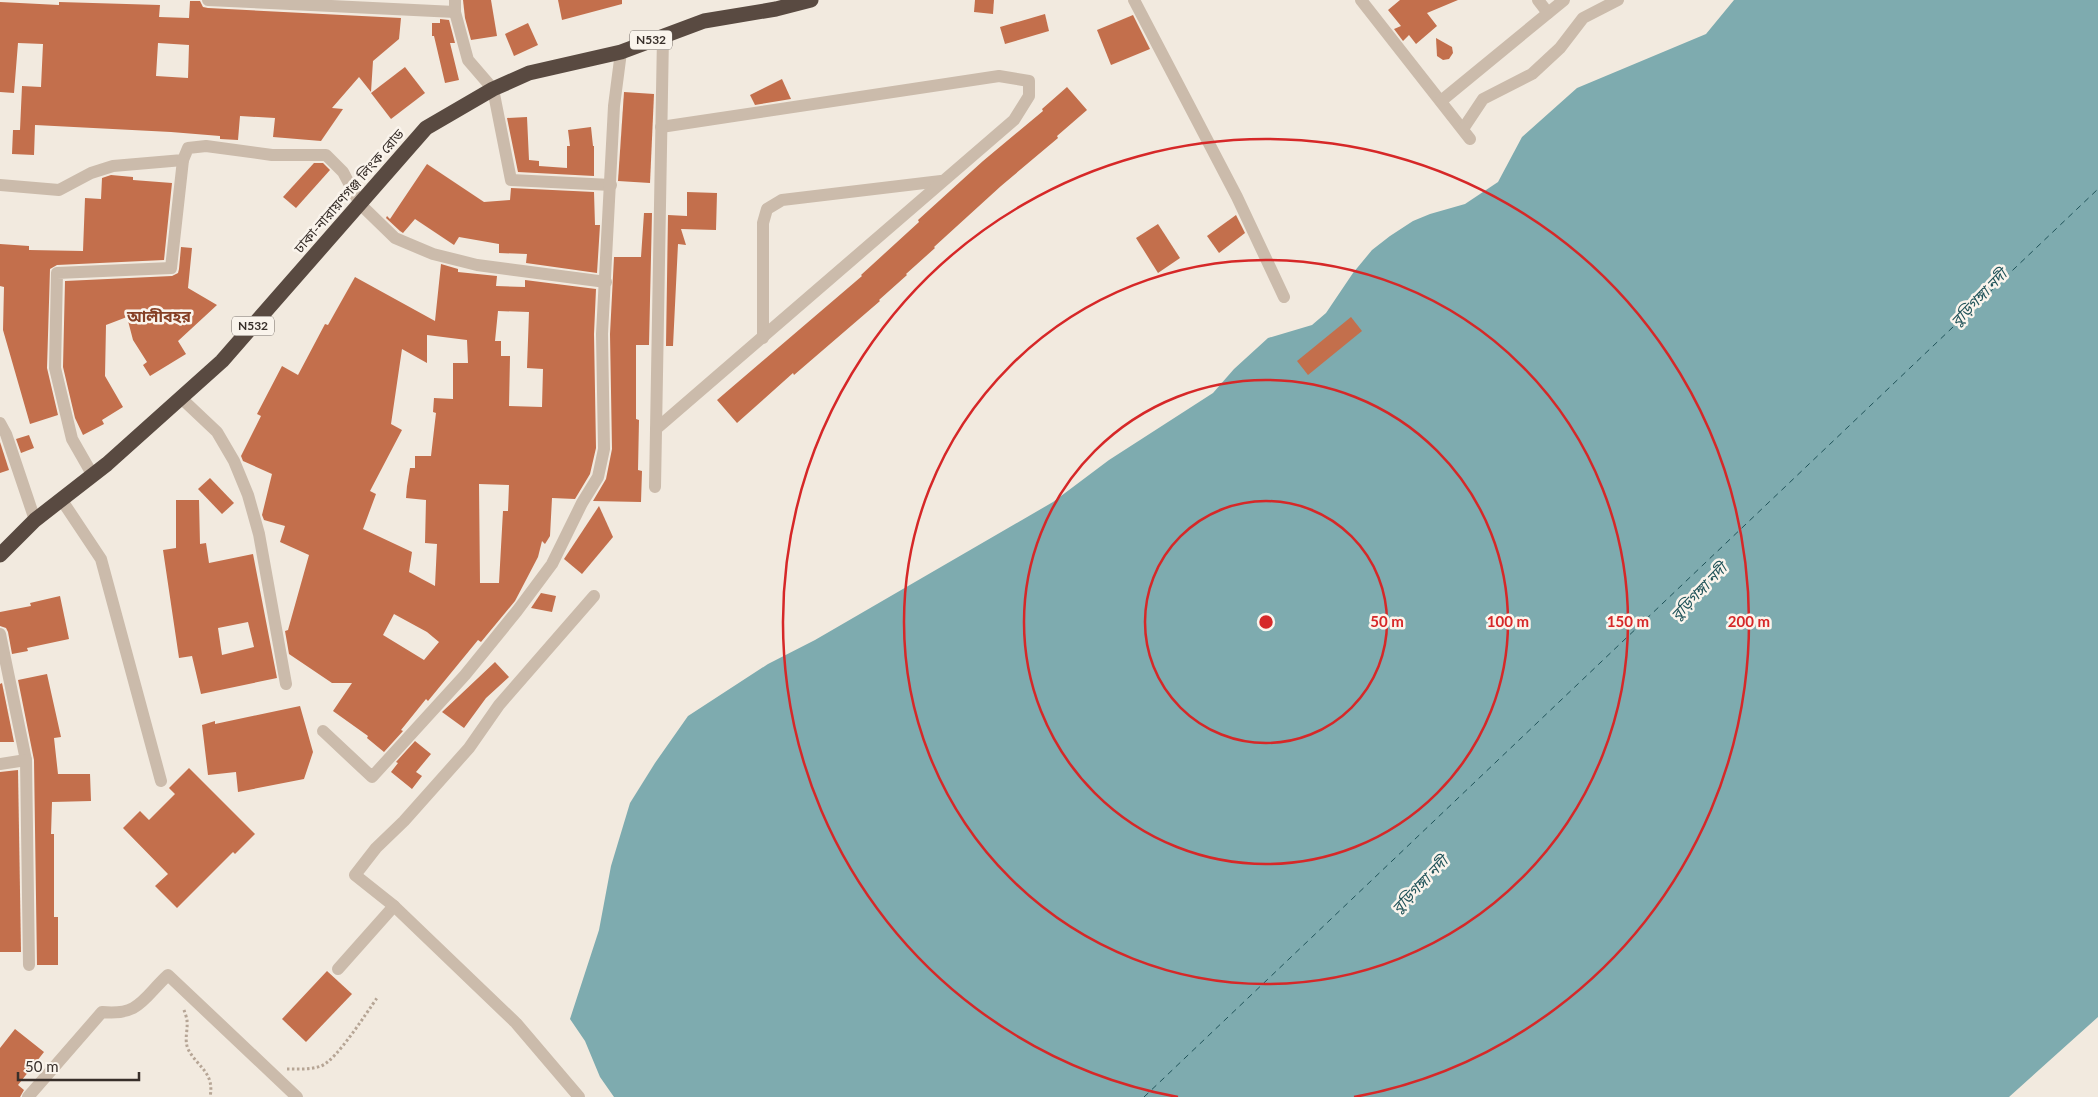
<svg xmlns="http://www.w3.org/2000/svg" width="2098" height="1097" font-family="Lato,'Noto Sans Bengali',sans-serif">
  <rect width="100%" height="100%" fill="#f2eadf"/>
  <path fill="#7eabaf" d="M 1734,0 L 2098,0 L 2098,1017 L 2009,1097 L 614,1097 L 600,1077 L 585,1041 L 570,1019 L 599,930 L 611,866 L 630,803 L 655,763 L 688,716 L 768,664 L 815,640 L 1053,502 L 1109,460 L 1213,393 L 1234,369 L 1268,338 L 1312,325 L 1326,313 L 1353,273 L 1372,250 L 1390,236 L 1413,221 L 1430,214 L 1465,204 L 1498,182 L 1522,137 L 1577,88 L 1706,34 Z"/>
  <g fill="none" stroke-linecap="round" stroke-linejoin="round">
    <path stroke="#205359" stroke-width="1" stroke-dasharray="6 5" stroke-linecap="butt" d="M 1144,1097 L 2098,189"/>
  </g>
  <g fill="#c36f4c" fill-rule="evenodd">
    <path d="M 463,0 L 491,0 L 497,36 L 471,40 L 465,18 Z"/>
    <path d="M 558,0 L 622,0 L 622,4 L 562,20 Z"/>
    <path d="M 975,0 L 994,0 L 993,14 L 974,12 Z"/>
    <path d="M 1400,0 L 1458,0 L 1427,13 L 1437,26 L 1416,44 L 1409,35 L 1403,41 L 1394,29 L 1401,26 L 1388,10 Z"/>
    <path d="M 190,1 L 200,1 L 203,7 L 208,8 L 401,18 L 399,39 L 373,61 L 371,92 L 359,77 L 332,108 L 343,109 L 321,141 L 273,137 L 275,118 L 240,116 L 238,140 L 220,139 L 220,136 L 171,132 L 35,125 L 34,155 L 12,154 L 13,130 L 20,130 L 22,86 L 41,87 L 43,44 L 18,43 L 14,93 L 0,92 L 0,2 L 59,5 L 59,2 L 160,5 L 159,17 L 189,18 ZM 158,43 L 189,45 L 188,78 L 156,76 Z"/>
    <path d="M 1045,14 L 1049,31 L 1005,44 L 1000,27 Z"/>
    <path d="M 1133,15 L 1150,49 L 1111,65 L 1097,30 Z"/>
    <path d="M 440,19 L 449,20 L 455,43 L 450,43 L 459,80 L 445,83 L 434,36 L 432,36 L 432,23 L 440,23 Z"/>
    <path d="M 528,23 L 538,45 L 514,56 L 505,34 Z"/>
    <path d="M 1436,38 L 1452,47 L 1453,53 L 1449,59 L 1443,60 L 1437,56 Z"/>
    <path d="M 405,67 L 425,93 L 391,119 L 371,93 Z"/>
    <path d="M 782,79 L 791,99 L 755,105 L 750,95 Z"/>
    <path d="M 1067,87 L 1087,110 L 1057,136 L 1058,138 L 1001,186 L 934,247 L 935,248 L 906,274 L 907,275 L 879,300 L 880,301 L 794,375 L 793,373 L 737,423 L 717,400 L 862,276 L 861,275 L 919,222 L 918,220 L 983,161 L 1043,111 L 1042,109 Z"/>
    <path d="M 624,92 L 654,94 L 650,183 L 618,181 Z"/>
    <path d="M 527,117 L 529,160 L 539,161 L 539,166 L 567,168 L 567,146 L 570,146 L 568,130 L 591,127 L 593,146 L 594,146 L 594,176 L 518,172 L 507,118 Z"/>
    <path d="M 314,163 L 323,163 L 330,170 L 296,208 L 283,197 Z"/>
    <path d="M 427,164 L 484,202 L 510,200 L 511,188 L 594,192 L 595,225 L 600,225 L 597,273 L 526,263 L 527,254 L 499,253 L 499,244 L 459,237 L 454,245 L 415,219 L 403,233 L 400,231 L 386,218 L 387,216 L 390,219 Z"/>
    <path d="M 111,175 L 133,177 L 133,180 L 172,183 L 164,260 L 57,265 L 50,269 L 47,368 L 58,415 L 30,424 L 3,330 L 4,287 L 0,286 L 0,244 L 29,246 L 29,250 L 83,251 L 85,198 L 101,199 L 102,178 Z"/>
    <path d="M 687,192 L 717,193 L 716,230 L 681,229 L 686,245 L 678,244 L 673,346 L 666,346 L 668,215 L 687,216 Z"/>
    <path d="M 644,213 L 652,213 L 649,345 L 636,345 L 636,419 L 639,420 L 638,470 L 642,471 L 641,502 L 593,501 L 606,479 L 612,449 L 610,334 L 614,257 L 641,257 Z"/>
    <path d="M 1236,215 L 1245,233 L 1219,253 L 1207,236 Z"/>
    <path d="M 1158,224 L 1180,258 L 1158,273 L 1136,238 Z"/>
    <path d="M 181,247 L 192,248 L 188,288 L 217,305 L 178,341 L 186,354 L 150,376 L 143,365 L 147,362 L 133,340 L 127,317 L 106,325 L 105,376 L 123,407 L 102,420 L 104,424 L 83,435 L 75,418 L 63,367 L 65,281 L 172,276 L 178,273 L 179,269 Z"/>
    <path d="M 441,264 L 458,269 L 458,272 L 497,276 L 496,286 L 525,287 L 525,280 L 596,289 L 594,334 L 596,448 L 590,474 L 575,499 L 552,498 L 550,536 L 545,544 L 542,541 L 538,557 L 515,601 L 481,642 L 478,640 L 428,701 L 426,699 L 401,730 L 403,731 L 384,752 L 367,738 L 368,736 L 333,711 L 352,683 L 332,683 L 289,654 L 285,631 L 288,630 L 309,555 L 280,542 L 285,526 L 264,520 L 262,515 L 272,474 L 243,461 L 241,456 L 261,416 L 257,414 L 282,366 L 298,375 L 325,324 L 328,325 L 355,277 L 435,321 ZM 498,311 L 529,312 L 527,368 L 543,369 L 542,407 L 509,406 L 510,356 L 501,356 L 501,341 L 495,341 ZM 427,335 L 467,340 L 468,363 L 453,363 L 453,399 L 434,398 L 433,412 L 436,413 L 431,456 L 415,456 L 415,468 L 410,468 L 407,486 L 406,498 L 426,500 L 425,543 L 437,544 L 435,586 L 409,572 L 412,552 L 363,529 L 376,494 L 370,491 L 402,430 L 391,424 L 402,349 L 427,363 ZM 479,484 L 509,485 L 508,511 L 503,511 L 499,583 L 480,583 ZM 394,614 L 427,632 L 439,642 L 424,660 L 383,635 Z"/>
    <path d="M 1351,317 L 1362,331 L 1308,375 L 1297,361 Z"/>
    <path d="M 29,435 L 34,448 L 21,453 L 16,439 Z"/>
    <path d="M 0,442 L 9,470 L 0,473 Z"/>
    <path d="M 210,478 L 234,503 L 222,514 L 198,489 Z"/>
    <path d="M 176,500 L 199,500 L 200,544 L 206,543 L 209,563 L 253,554 L 277,678 L 201,694 L 192,656 L 179,658 L 163,550 L 176,548 ZM 248,622 L 254,647 L 222,655 L 218,628 Z"/>
    <path d="M 599,506 L 613,537 L 582,574 L 564,559 Z"/>
    <path d="M 541,593 L 556,596 L 552,612 L 531,608 Z"/>
    <path d="M 60,596 L 69,639 L 27,648 L 28,651 L 12,654 L 8,632 L 6,628 L 0,626 L 0,612 L 31,606 L 30,603 Z"/>
    <path d="M 495,662 L 509,677 L 486,698 L 464,728 L 442,712 Z"/>
    <path d="M 47,674 L 61,737 L 54,738 L 58,774 L 90,774 L 91,801 L 52,802 L 51,834 L 54,834 L 54,917 L 58,917 L 58,965 L 37,965 L 34,760 L 18,680 Z"/>
    <path d="M 2,683 L 14,742 L 0,742 L 0,684 Z"/>
    <path d="M 300,706 L 313,752 L 304,779 L 238,792 L 236,772 L 208,775 L 202,725 L 215,721 L 215,724 Z"/>
    <path d="M 415,741 L 431,754 L 416,772 L 422,776 L 412,789 L 391,772 L 398,763 L 396,762 Z"/>
    <path d="M 189,768 L 255,834 L 235,854 L 233,852 L 177,908 L 155,886 L 168,874 L 123,828 L 140,811 L 149,820 L 175,794 L 169,788 Z"/>
    <path d="M 18,770 L 21,952 L 0,952 L 0,772 Z"/>
    <path d="M 327,971 L 352,994 L 306,1042 L 282,1019 Z"/>
    <path d="M 15,1029 L 44,1052 L 18,1085 L 24,1090 L 20,1097 L 0,1097 L 0,1048 Z"/>
  </g>
  <g fill="none" stroke-linecap="round" stroke-linejoin="round">
    <g stroke="#b6a595" stroke-width="3" stroke-dasharray="2.5 2.5" stroke-linecap="butt">
      <path d="M 184,1010 C 185,1013 187,1018 187,1021 C 188,1031 184,1039 188,1049 C 197,1067 215,1072 210,1097"/>
      <path d="M 287,1069 C 298,1069 310,1070 321,1066 C 336,1061 367,1012 377,998"/>
    </g>
    <g stroke="#cbbbab" stroke-width="12">
      <path d="M 208,0 L 455,12"/>
      <path d="M 455,0 L 455,12 L 468,60 L 493,89 L 511,180 L 611,185"/>
      <path d="M 1134,0 L 1237,197 L 1284,297"/>
      <path d="M 1361,0 L 1470,139"/>
      <path d="M 1538,0 L 1548,13"/>
      <path d="M 1441,101 L 1564,0"/>
      <path d="M 1463,129 L 1483,99 L 1532,74 L 1560,48 L 1583,18 L 1618,0"/>
      <path d="M 0,185 L 59,190 L 91,173 L 113,166 L 183,160 L 188,148 L 206,146 L 272,155 L 326,155 L 343,172 L 360,204 L 395,238 L 433,254 L 477,265 L 606,282"/>
      <path d="M 763,338 L 763,223 L 767,209 L 782,200 L 941,181"/>
      <path d="M 181,398 L 217,432 L 234,461 L 248,495 L 259,534 L 286,684"/>
      <path d="M 0,423 L 6,434 L 35,520"/>
      <path d="M 656,429 L 1014,120 L 1029,96 L 1029,81 L 999,76 L 661,127"/>
      <path d="M 92,474 L 72,439 L 55,368 L 57,273 L 171,268 L 183,160"/>
      <path d="M 655,487 L 663,36"/>
      <path d="M 61,499 L 101,559 L 161,781"/>
      <path d="M 0,634 L 26,760 L 0,764"/>
      <path d="M 323,731 L 372,777 L 465,675 L 517,611 L 552,564 L 582,503 L 598,477 L 604,449 L 602,334 L 614,106 L 621,52"/>
      <path d="M 26,760 L 29,965"/>
      <path d="M 338,969 L 394,906"/>
      <path d="M 28,1097 L 102,1012 C 140,1016 143,998 168,975 L 297,1097"/>
      <path d="M 579,1097 L 516,1023 L 394,906 L 355,875 L 376,848 L 404,821 L 469,748 L 499,705 L 594,596"/>
    </g>
    <path stroke="#594a41" stroke-width="15" d="M 0,555 L 35,520 L 107,464 L 222,361 L 426,128 L 493,89 L 529,73 L 621,52 L 704,21 L 776,9 L 811,0"/>
  </g>
  <g fill="none" stroke="#d62828" stroke-width="2.5">
    <circle cx="1266" cy="622" r="121"/>
    <circle cx="1266" cy="622" r="242"/>
    <circle cx="1266" cy="622" r="362"/>
    <path d="M1178 1097A483 483 0 1 1 1354 1097"/>
  </g>
  <g text-anchor="middle" stroke-width="5" stroke-linejoin="round" paint-order="stroke">
    <g fill="#faf4ec" stroke="#726a64" stroke-width="1">
      <rect x="630" y="30.5" width="42" height="19" rx="4"/>
      <rect x="232" y="316.5" width="42" height="19" rx="4"/>
    </g>
    <g font-size="12" font-weight="bold" fill="#382f2a">
      <text x="651" y="44">N532</text>
      <text x="253" y="330">N532</text>
    </g>
    <g font-size="14" fill="#382f2a" stroke="#faf4ec">
      <text transform="translate(349 191) rotate(-49)" y="5">ঢাকা-নারায়ণগঞ্জ লিংক রোড</text>
    </g>
    <g font-size="15" font-style="italic" fill="#205359" stroke="#faf4ec">
      <text transform="translate(1979 298) rotate(-46)" y="5">বুড়িগঙ্গা নদী</text>
      <text transform="translate(1699 592) rotate(-46)" y="5">বুড়িগঙ্গা নদী</text>
      <text transform="translate(1420 885) rotate(-46)" y="5">বুড়িগঙ্গা নদী</text>
    </g>
    <g font-size="16" font-weight="bold" fill="#864025" stroke="#faf4ec">
      <text x="159" y="322">আলীবহর</text>
    </g>
  </g>
  <circle cx="1266" cy="622" r="8" fill="#d62828" stroke="#faf4ec" stroke-width="2.5"/>
  <g font-size="15" text-anchor="middle" font-weight="bold" fill="#d62828" stroke="#faf4ec" stroke-width="5" stroke-linejoin="round" paint-order="stroke">
    <text x="1387" y="627">50 m</text>
    <text x="1508" y="627">100 m</text>
    <text x="1628" y="627">150 m</text>
    <text x="1749" y="627">200 m</text>
  </g>
  <path d="M18 1072v8h121v-8" fill="none" stroke="#382f2a" stroke-width="2.5"/>
  <text x="25" y="1072" font-size="15" fill="#382f2a" stroke="#faf4ec" stroke-width="4" paint-order="stroke">50 m</text>
</svg>
